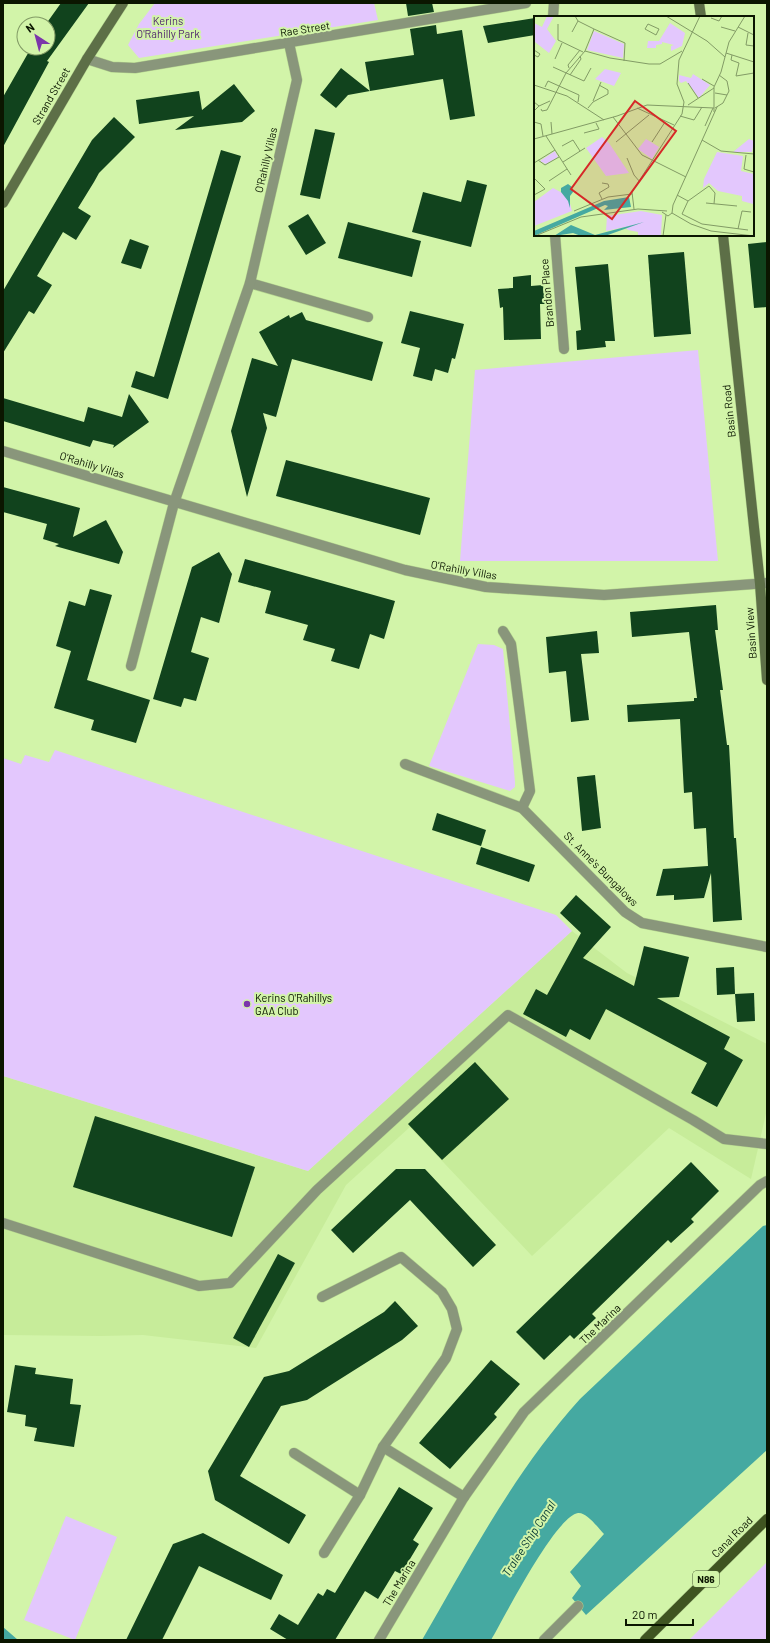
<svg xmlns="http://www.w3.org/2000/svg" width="770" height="1643" font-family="Barlow,sans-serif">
  <rect width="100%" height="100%" fill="#d2f4a9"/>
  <path fill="#c7ec9a" d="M 572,931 L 627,973 L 767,1044 L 767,1109 L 751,1179 L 669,1128 L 532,1256 L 410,1127 L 346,1185 L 256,1348 L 143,1335 L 101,1336 L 3,1335 L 3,1076 L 308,1171 Z"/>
  <g fill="#e3c7fd">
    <path d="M 155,3 L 374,3 L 378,20 L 139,58 L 128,45 L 139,24 Z"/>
    <path d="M 698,350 L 718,561 L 460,561 L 475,370 Z"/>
    <path d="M 478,644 L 494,645 L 503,649 L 515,782 L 515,787 L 510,791 L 429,766 Z"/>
    <path d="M 55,750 L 556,915 L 572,931 L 308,1171 L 3,1076 L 3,758 L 21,764 L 25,755 L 49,762 Z"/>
    <path d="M 66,1516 L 117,1537 L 75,1640 L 24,1620 Z"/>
    <path d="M 767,1562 L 767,1640 L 689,1640 Z"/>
  </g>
  <g fill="#45a9a1">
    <path d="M 767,1225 L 767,1450 L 586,1615 L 572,1598 L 581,1586 L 570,1572 L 604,1534 C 598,1528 587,1512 578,1513 C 555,1517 504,1618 491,1640 L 422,1640 C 470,1557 515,1471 580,1399 L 763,1226 Z"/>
    <path d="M 3,1627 L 18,1640 L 3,1640 Z"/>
  </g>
  <g fill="#11431d">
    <path d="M 61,3 L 89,3 L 47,61 L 49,62 L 3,147 L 3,97 L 31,48 L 48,48 L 48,24 L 46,24 Z"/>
    <path d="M 406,3 L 432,3 L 434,12 L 408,16 Z"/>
    <path d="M 535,18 L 535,35 L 488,43 L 483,26 Z"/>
    <path d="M 436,25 L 437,34 L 462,30 L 475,116 L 450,120 L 443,79 L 370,91 L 365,62 L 414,55 L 410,29 Z"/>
    <path d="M 341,68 L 370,91 L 348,95 L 336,108 L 320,95 Z"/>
    <path d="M 234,84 L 255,111 L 242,122 L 175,130 L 194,116 L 139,124 L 136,100 L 199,91 L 202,110 Z"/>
    <path d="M 114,117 L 135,137 L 99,173 L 94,182 L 78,208 L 91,216 L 76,240 L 63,232 L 37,276 L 52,285 L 34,314 L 29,311 L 3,353 L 3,291 L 92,140 Z"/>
    <path d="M 315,129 L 335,133 L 320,199 L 300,195 Z"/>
    <path d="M 221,150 L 241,156 L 168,399 L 131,387 L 136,371 L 154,377 Z"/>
    <path d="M 467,180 L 487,185 L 471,247 L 412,232 L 423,192 L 461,202 Z"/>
    <path d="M 308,214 L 326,243 L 306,255 L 288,226 Z"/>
    <path d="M 348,222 L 421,241 L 412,277 L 338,258 Z"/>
    <path d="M 130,239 L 149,246 L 141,269 L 121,263 Z"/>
    <path d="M 767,242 L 767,307 L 754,308 L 748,244 Z"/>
    <path d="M 684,252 L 691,334 L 654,337 L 648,255 Z"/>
    <path d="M 608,264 L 615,341 L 605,341 L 606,347 L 577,350 L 576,331 L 581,330 L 575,267 Z"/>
    <path d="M 531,275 L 531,286 L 543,285 L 545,304 L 540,304 L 541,339 L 504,340 L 503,307 L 500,308 L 498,289 L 513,288 L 513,277 Z"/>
    <path d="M 410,311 L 464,324 L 455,359 L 452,358 L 448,373 L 435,369 L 432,381 L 413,376 L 420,348 L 401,343 Z"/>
    <path d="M 302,312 L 306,320 L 383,342 L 372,381 L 292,359 L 276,417 L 263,413 L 267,428 L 247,497 L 231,431 L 252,358 L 278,366 L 259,332 L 289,315 L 290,318 Z"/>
    <path d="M 129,394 L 149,422 L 113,448 L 114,445 L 93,440 L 90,447 L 3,421 L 3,398 L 84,422 L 88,407 L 122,417 Z"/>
    <path d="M 286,460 L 430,498 L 420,535 L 276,496 Z"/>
    <path d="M 3,487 L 80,508 L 73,537 L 106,520 L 123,552 L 119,564 L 55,546 L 59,544 L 43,539 L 47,524 L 3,512 Z"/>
    <path d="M 219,552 L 232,574 L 219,623 L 201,617 L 191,652 L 209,658 L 196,701 L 184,698 L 181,707 L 153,699 L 192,567 Z"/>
    <path d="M 245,559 L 395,601 L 384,639 L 370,634 L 359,669 L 331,661 L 335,649 L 303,640 L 308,625 L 265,613 L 271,591 L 238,582 Z"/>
    <path d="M 90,589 L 112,595 L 87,680 L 150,700 L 136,743 L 91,730 L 94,720 L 54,708 L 71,651 L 56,646 L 69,601 L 85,606 Z"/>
    <path d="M 716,605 L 718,630 L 715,630 L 723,690 L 720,690 L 727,745 L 729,745 L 734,838 L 736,838 L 742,920 L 713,922 L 711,873 L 704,898 L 674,900 L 674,895 L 656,896 L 663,869 L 708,866 L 706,828 L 694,829 L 692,792 L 684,793 L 680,719 L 628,722 L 627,705 L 694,701 L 694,698 L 697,698 L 689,632 L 632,637 L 630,612 Z"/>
    <path d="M 597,631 L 599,653 L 581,654 L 589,720 L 571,722 L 566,671 L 549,673 L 546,637 Z"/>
    <path d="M 595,775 L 601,828 L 582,831 L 577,777 Z"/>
    <path d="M 437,813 L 486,830 L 481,846 L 432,830 Z"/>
    <path d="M 481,847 L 535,865 L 529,882 L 476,864 Z"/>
    <path d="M 576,895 L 611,927 L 583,958 L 634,986 L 644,946 L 689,957 L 679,997 L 657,998 L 730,1037 L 724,1049 L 743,1060 L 717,1107 L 691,1093 L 707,1063 L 606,1009 L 590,1040 L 570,1029 L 566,1037 L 523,1014 L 536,989 L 547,995 L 581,933 L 560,913 Z"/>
    <path d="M 734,967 L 735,994 L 717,995 L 716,968 Z"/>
    <path d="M 754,993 L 755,1021 L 737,1022 L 735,994 Z"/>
    <path d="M 475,1062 L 509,1099 L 442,1160 L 408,1124 Z"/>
    <path d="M 95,1116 L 255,1167 L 232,1237 L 73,1187 Z"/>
    <path d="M 691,1162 L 719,1191 L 691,1219 L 694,1222 L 671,1243 L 668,1240 L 592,1314 L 596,1318 L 574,1339 L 570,1335 L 544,1360 L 516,1332 Z"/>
    <path d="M 396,1169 L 425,1169 L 496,1245 L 473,1267 L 410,1200 L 353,1253 L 331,1230 Z"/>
    <path d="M 278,1254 L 295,1263 L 249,1347 L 233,1338 Z"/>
    <path d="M 395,1301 L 418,1326 L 402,1340 L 307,1400 L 281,1406 L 240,1476 L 306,1515 L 289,1544 L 215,1500 L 208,1471 L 264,1377 L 289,1371 L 384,1312 Z"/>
    <path d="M 491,1360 L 520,1384 L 494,1414 L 497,1417 L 450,1469 L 419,1443 Z"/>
    <path d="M 15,1365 L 36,1368 L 35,1374 L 73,1379 L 70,1404 L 81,1405 L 74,1447 L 34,1441 L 37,1428 L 25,1426 L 26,1415 L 7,1412 Z"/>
    <path d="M 399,1487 L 433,1508 L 413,1540 L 419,1544 L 401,1574 L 395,1571 L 378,1599 L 365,1591 L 335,1640 L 288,1640 L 270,1629 L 279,1614 L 298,1625 L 318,1593 L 323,1596 L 327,1589 L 335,1593 Z"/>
    <path d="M 203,1533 L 283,1575 L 271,1600 L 199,1566 L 162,1640 L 126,1640 L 173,1544 Z"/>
  </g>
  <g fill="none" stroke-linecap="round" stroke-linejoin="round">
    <g stroke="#b2d08e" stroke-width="11">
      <g id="lane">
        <path d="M 3,1223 L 199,1286 L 230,1283 L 317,1190 L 508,1015 L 693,1120 L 724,1139 L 767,1144"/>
        <path d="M 544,1640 L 578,1606"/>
      </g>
    </g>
    <g stroke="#b2d08e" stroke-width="11">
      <g id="street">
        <path d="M 553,17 L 554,3"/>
        <path d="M 87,59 L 112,67 L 135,68 L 526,3"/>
        <path d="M 555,235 L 564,349"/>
        <path d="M 250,283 L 368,317"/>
        <path d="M 3,451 L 405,570 L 486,587 L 604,595 L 767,583"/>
        <path d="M 503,631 L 511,644 L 530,791 L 522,808"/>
        <path d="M 131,666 L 174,503 L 250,283 L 297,80 L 289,43"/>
        <path d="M 405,764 L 522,808 L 625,912 L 642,923 L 767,947"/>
        <path d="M 322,1297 L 401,1257 L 442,1292 L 452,1309 L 457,1329 L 446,1358 L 383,1447 L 464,1497"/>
        <path d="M 294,1453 L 360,1495"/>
        <path d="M 324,1553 L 360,1495 L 383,1447"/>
        <path d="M 379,1640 L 464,1497 L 524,1412 L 760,1185 L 767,1181"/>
      </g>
    </g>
    <g stroke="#b2d08e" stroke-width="11">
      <g id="secondary">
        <path d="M 699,3 L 701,17"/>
        <path d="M 3,203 L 87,59 L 123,3"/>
        <path d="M 723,235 L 760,584 L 767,680"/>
      </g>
    </g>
    <g stroke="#b2d08e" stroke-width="11">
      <path id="primary" d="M 645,1640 L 767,1519"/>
    </g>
    <use href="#lane" stroke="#89967b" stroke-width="10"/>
    <use href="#street" stroke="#89967b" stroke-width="10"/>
    <use href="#secondary" stroke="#5d6f47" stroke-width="10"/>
    <use href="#primary" stroke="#3f5421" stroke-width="10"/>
  </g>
  <circle fill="#7b36aa" stroke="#d2f4a9" stroke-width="1.5" cx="247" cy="1004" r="4"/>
  <g text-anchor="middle" stroke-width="4" stroke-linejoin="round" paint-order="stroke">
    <rect fill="#d2f4a9" stroke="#475933" stroke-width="1" x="693" y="1571" width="26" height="16" rx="3"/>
    <g font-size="10" font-weight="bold" fill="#0b1600">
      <text x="706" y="1583">N86</text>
    </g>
    <g font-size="11" fill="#50266e" stroke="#d2f4a9">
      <text x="168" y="25">Kerins<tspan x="168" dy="13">O'Rahilly Park</tspan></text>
    </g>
    <g font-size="11" fill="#0b1600" stroke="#d2f4a9">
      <text transform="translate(305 29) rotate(-9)" y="4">Rae Street</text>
      <text transform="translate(51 96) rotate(-60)" y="4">Strand Street</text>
      <text transform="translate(266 160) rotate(-77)" y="4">O'Rahilly Villas</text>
      <text transform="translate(547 293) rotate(-95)" y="4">Brandon Place</text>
      <text transform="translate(729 411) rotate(-96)" y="4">Basin Road</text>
      <text transform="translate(92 465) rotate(17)" y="4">O'Rahilly Villas</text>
      <text transform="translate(464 570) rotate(10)" y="4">O'Rahilly Villas</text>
      <text transform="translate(751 633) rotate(-94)" y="4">Basin View</text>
      <text transform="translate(601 869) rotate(45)" y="4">St. Anne's Bungalows</text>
      <text transform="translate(600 1324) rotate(-44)" y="4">The Marina</text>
      <text transform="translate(732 1537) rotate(-45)" y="4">Canal Road</text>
      <text transform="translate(399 1583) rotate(-59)" y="4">The Marina</text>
    </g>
    <g font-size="11" fill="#0b1600" stroke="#d2f4a9" text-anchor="start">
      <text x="255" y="1002">Kerins O'Rahillys<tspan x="255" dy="13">GAA Club</tspan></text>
    </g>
    <g font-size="12" font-style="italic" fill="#073834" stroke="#d2f4a9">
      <text transform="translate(529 1539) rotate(-57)" y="4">Tralee Ship Canal</text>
    </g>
  </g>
  <g transform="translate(534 16)">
    <rect width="220" height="220" fill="#d2f4a9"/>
    <path d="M 13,0 L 20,0 L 13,13 L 22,25 L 15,37 L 1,26 L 0,28 L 0,7 L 8,11 ZM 136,7 L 151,17 L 148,30 L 137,35 L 137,30 L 140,29 L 128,26 L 128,28 L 122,29 L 122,32 L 113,32 L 114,25 L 125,25 ZM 60,15 L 90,28 L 89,42 L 53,34 ZM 71,53 L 87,57 L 80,70 L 61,63 ZM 159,58 L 176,69 L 165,82 L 152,65 L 147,67 L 145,65 L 145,59 L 157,62 ZM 68,121 L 75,127 L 95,157 L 72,160 L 52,132 ZM 112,123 L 125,131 L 118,143 L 104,133 ZM 215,123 L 220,125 L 218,136 L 199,136 ZM 21,135 L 24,141 L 12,148 L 6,145 ZM 183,136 L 209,140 L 207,155 L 220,158 L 219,188 L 208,185 L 208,180 L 184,175 L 175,167 L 169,172 L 170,163 ZM 19,172 L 34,180 L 38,195 L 0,210 L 0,186 ZM 107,195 L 128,199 L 127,220 L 104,220 L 104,216 L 94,214 L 91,211 L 72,215 L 73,200 Z" fill="#e3c7fd"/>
    <path d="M 34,168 L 38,171 L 39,176 L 36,180 L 36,192 L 34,185 L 27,176 L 27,172 ZM 95,181 L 97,191 L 70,194 L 74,190 L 71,189 L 0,220 L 0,215 L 70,185 ZM 110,206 L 71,220 L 47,220 L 39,217 L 20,220 L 37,209 L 61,219 Z" fill="#45a9a1"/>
    <path fill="none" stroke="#829b65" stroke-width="1" d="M 41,0 L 44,5 L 60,13M 132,0 L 173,25 L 191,41M 177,2 L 185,5 L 188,0M 24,8 L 24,24 L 49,36M 114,8 L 125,13 L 122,19 L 111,13 ZM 187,11 L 201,15M 204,11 L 220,19M 38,16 L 44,5M 214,17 L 212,29 L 220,30M 0,34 L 6,38 L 4,41 L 0,39M 51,35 L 60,13 L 91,27 L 90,45M 192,37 L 220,46M 198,39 L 197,44 L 205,47 L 202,60 L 220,57M 21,43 L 28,27M 19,51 L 50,65 L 57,52M 35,52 L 34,49 L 46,34M 36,59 L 47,43 L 46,40M 168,63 L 180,70M 154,67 L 164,82M 0,69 L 33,80 L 70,104M 11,71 L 14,65 L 45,79 L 44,86M 181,77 L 193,79M 59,85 L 67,66M 0,86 L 5,90 L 0,95M 154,89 L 180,72M 5,90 L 16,85M 54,92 L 59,86 L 74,78 L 74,74 L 65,69M 103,92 L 140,109M 181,92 L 189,87 L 195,75 L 193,65 L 185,59M 7,93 L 8,95 L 13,94 L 32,57 L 51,35 L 76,42 L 115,48 L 126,48 L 148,35M 180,96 L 180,71 L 187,56 L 195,26 L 211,0M 146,100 L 160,104 L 168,91M 79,101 L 108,139 L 152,161M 0,106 L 7,108 L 9,120M 17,106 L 18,118M 171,110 L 179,92M 50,117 L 65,113 L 62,107M 12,120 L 37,159M 0,123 L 83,100 L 113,89 L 180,92M 168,124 L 187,135 L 220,138M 82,126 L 115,99M 118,126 L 131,106M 28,130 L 39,124 L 46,135M 212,139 L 210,153 L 220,156M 93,142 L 100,159 L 106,166M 4,144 L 11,149 L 25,141M 29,146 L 51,132M 0,147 L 21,134M 0,162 L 11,173 L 0,179M 15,165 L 33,153M 143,179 L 154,185M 68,183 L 65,177 L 75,171 L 74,168 L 68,167M 172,187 L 203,190M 180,188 L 181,177 L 175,170 L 154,185 L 148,198 L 168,208 L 214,214M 100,193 L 98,176 L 148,98 L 150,86 L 143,68 L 145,44 L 166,0M 40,195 L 74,181 L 98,178M 128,196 L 134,200 L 138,197M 138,197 L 139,189 L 183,91M 138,197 L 157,208 L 177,215 L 220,220M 204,213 L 208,195 L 217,196M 1,220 L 47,201 L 104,193 L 133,195M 129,220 L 132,199"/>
    <path fill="#d62828" fill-opacity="0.15" stroke="#d62828" stroke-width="2" d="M 101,85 L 142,115 L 78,203 L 37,173 Z"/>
    <rect width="220" height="220" fill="none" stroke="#0b1600" stroke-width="2"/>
  </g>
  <rect width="770" height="1643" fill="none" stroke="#0b1600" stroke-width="8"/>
  <g transform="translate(36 36) rotate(324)"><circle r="19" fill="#d2f4a9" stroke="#829b65"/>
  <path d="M0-3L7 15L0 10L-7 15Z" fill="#7b36aa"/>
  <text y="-6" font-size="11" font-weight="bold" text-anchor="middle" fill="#0b1600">N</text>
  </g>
  <path d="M626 1619v6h67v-6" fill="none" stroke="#0b1600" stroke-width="2"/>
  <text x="632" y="1619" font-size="12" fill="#0b1600" stroke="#d2f4a9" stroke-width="3" paint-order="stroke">20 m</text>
</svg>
